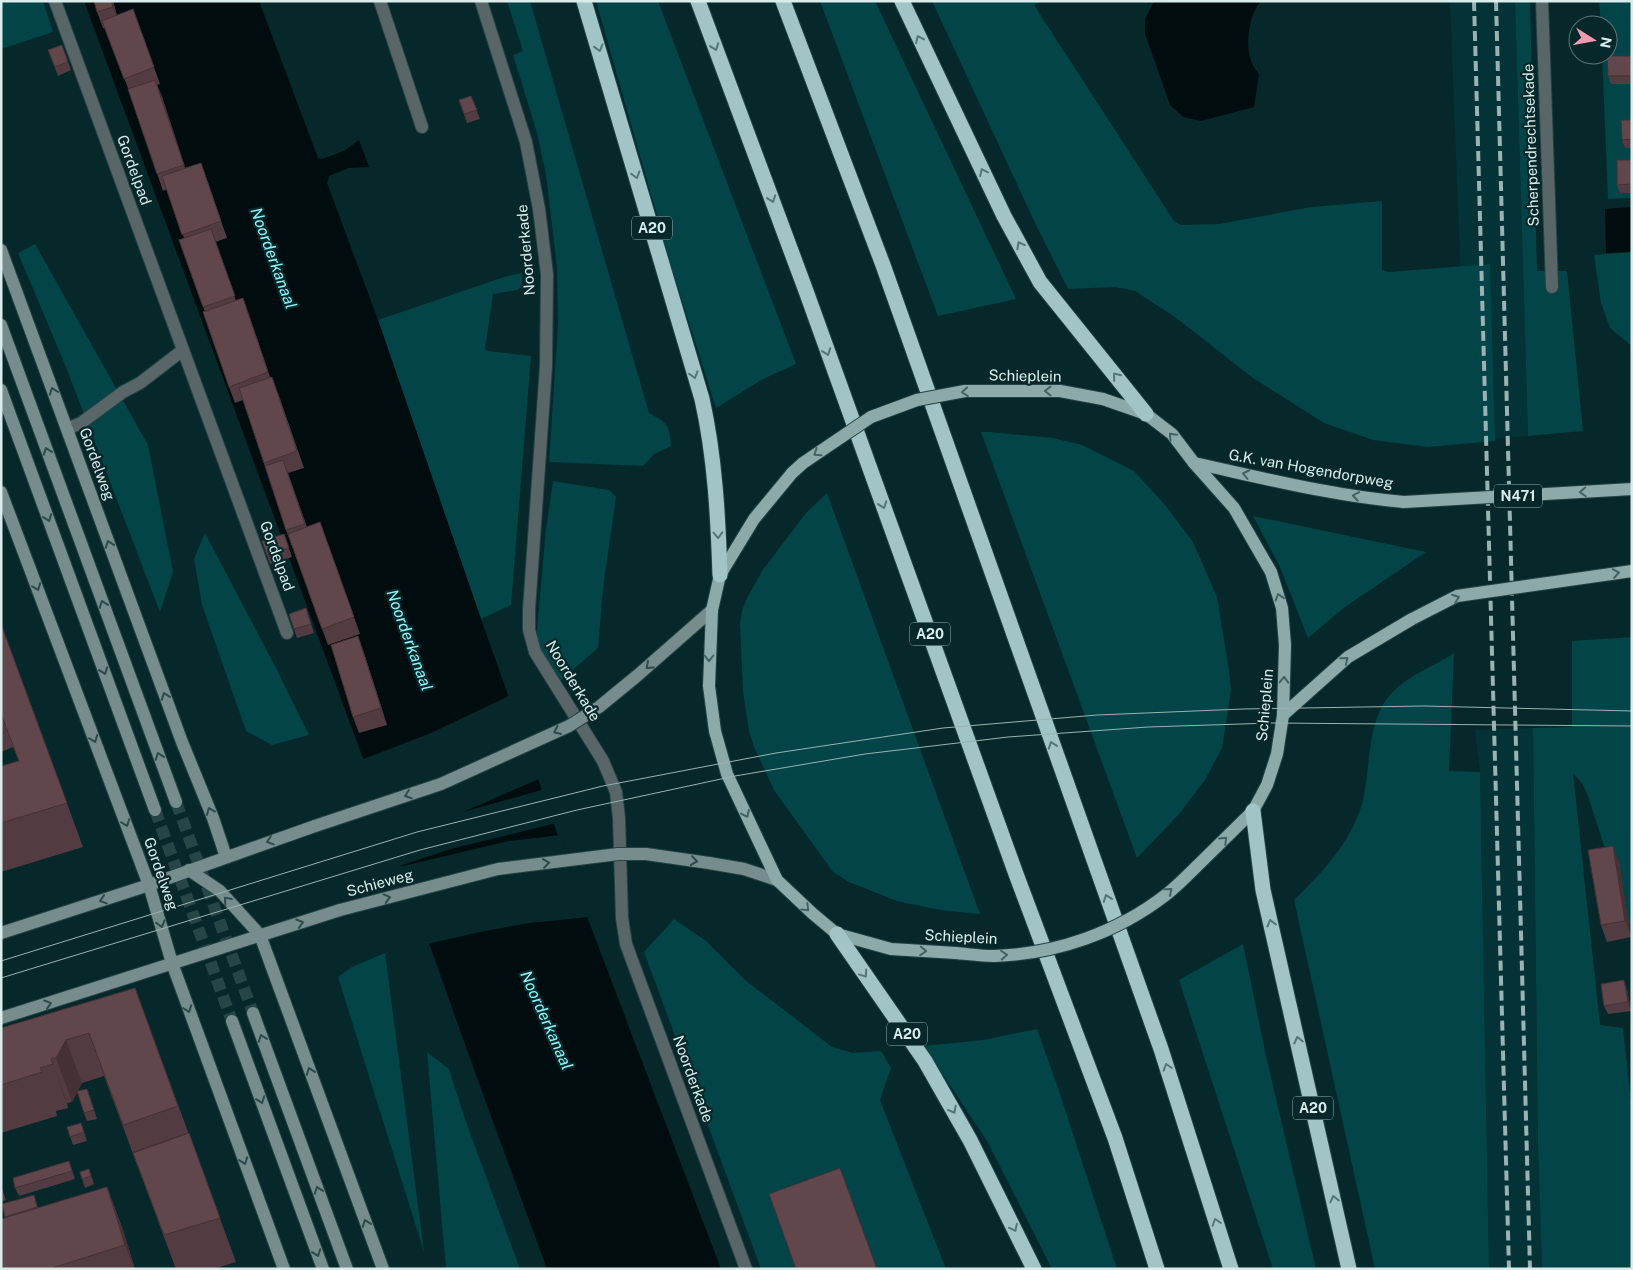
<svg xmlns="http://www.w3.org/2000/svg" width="1633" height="1270" font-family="'Public Sans',sans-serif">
  <rect width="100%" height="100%" fill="#06282a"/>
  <g fill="#033336">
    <path d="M 1450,1 L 1515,1 L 1528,436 L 1467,441 Z"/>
    <path d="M 1533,728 L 1538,1148 L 1542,1269 L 1489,1269 L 1480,772 L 1475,730 Z"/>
  </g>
  <g fill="#024447">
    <path d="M 1,1 L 43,1 L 53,32 L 1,49 Z"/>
    <path d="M 507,1 L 530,1 L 649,413 C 667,423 670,424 671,446 L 654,454 L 643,466 L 549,462 L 558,324 L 557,267 L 546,175 L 537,133 L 513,55 L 523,51 Z"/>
    <path d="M 596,1 L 658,1 L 796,364 L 763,379 L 716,408 L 673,272 Z"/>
    <path d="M 820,1 L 875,1 L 1016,299 L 938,316 Z"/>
    <path d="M 932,1 L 1042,1 L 1034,5 L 1174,221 L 1181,225 L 1219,224 L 1311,207 L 1382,201 L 1382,270 L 1389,272 L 1490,264 L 1495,441 L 1427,447 L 1373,440 L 1324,423 L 1253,378 L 1175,317 L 1135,291 L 1115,287 L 1068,289 L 1035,223 Z"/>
    <path d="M 1515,1 L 1530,1 L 1537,271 L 1567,271 L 1583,431 L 1528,436 Z"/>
    <path d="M 1599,1 L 1632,1 L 1632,198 L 1608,199 L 1602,55 L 1608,55 L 1608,25 L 1601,25 Z"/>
    <path d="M 35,244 L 148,445 L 173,572 L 160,612 L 66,367 L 18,253 Z"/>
    <path d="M 1632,252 L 1632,346 L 1610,328 L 1601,303 L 1594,255 Z"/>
    <path d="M 522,273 L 522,287 L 517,290 L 493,294 L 485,349 L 488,351 L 531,356 L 511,605 L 481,619 L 378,320 L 504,277 Z"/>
    <path d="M 989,432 L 1053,438 L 1082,445 L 1134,471 L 1165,505 L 1193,542 L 1217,597 L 1229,671 L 1231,690 L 1222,748 L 1205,780 L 1179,814 L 1137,858 L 981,432 Z"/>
    <path d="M 553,481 L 609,490 L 616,497 L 603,588 L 598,648 L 552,688 L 539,652 L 537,629 L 546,529 Z"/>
    <path d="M 827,493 L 980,914 L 940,910 L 897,901 L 849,882 L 833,872 L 774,790 L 754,747 L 749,731 L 743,692 L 740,624 L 742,611 L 746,600 L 762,571 L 806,513 Z"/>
    <path d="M 1253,516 L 1426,552 L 1345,607 L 1308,638 L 1280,567 Z"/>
    <path d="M 205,533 L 276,668 L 309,735 L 272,745 L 246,731 L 202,605 L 194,559 Z"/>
    <path d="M 1632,637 L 1632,932 L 1587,793 L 1582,783 L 1573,773 L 1600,1025 L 1623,1028 L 1632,1110 L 1632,1269 L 1542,1269 L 1538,1148 L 1533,728 L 1572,727 L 1572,641 Z"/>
    <path d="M 1454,653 L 1449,771 L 1480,772 L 1489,1269 L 1375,1269 L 1294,900 C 1323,872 1350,843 1362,804 C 1371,770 1366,720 1391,694 C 1408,675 1433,667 1454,653 Z"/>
    <path d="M 674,919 L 706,941 L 745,980 L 832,1047 L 853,1053 L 881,1051 L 891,1068 L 880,1100 L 946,1269 L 761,1269 L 644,952 Z"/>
    <path d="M 1243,944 L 1266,1056 L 1316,1269 L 1273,1269 L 1179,980 Z"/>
    <path d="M 385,953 L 424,1252 L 338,977 L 352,967 Z"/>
    <path d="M 1037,1029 L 1058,1088 L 1117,1269 L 1052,1269 L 987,1141 L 924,1046 L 983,1040 Z"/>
    <path d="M 427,1052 L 449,1069 L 465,1119 L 520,1269 L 446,1269 Z"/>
  </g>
  <g fill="#000c0d">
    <path d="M 84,1 L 259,1 L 318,158 L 322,159 L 344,151 L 359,140 L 369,167 L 349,168 L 329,176 L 327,183 L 378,320 L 481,619 L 586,914 L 721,1269 L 547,1269 L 476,1075 L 364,761 Z"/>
    <path d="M 1154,1 L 1261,1 C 1249,15 1245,43 1251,60 C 1252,65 1256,70 1259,74 L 1254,107 L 1201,121 L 1183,117 L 1170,105 L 1145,34 L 1145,19 Z"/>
    <path d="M 1632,207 L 1632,252 L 1606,253 L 1605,209 Z"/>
  </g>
  <g fill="#06282a">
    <path d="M 511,695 L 541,778 L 463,812 L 545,789 L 556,823 L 451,849 L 399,866 L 361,760 L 431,733 Z"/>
    <path d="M 561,835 L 590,917 L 529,923 L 480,932 L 427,944 L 399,867 L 509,841 Z"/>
  </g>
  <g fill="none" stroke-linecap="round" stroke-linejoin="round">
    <g stroke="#264547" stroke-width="12" stroke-dasharray="12 6" stroke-linecap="butt">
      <path d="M 176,802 L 253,1013"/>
      <path d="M 155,810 L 232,1021"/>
    </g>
    <g stroke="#244345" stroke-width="14">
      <path id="lane" d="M 380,1 L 422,127"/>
    </g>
    <g stroke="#244345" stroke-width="14">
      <g id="street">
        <path d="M 55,1 L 287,633"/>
        <path d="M 481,1 L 526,142 L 539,209 L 547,274 L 546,366 L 529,610 L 529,630 L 535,652 L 603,761 L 616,792 L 619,818 L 622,918 L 626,944 L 746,1269"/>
        <path d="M 1542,1 L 1552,287"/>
        <path d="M 67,429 L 81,423 L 123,392 L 140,383 L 183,350"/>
      </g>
    </g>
    <g stroke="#244345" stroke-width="14">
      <g id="secondary">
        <path d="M 1,250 L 182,742 L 213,818 L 226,857"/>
        <path d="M 1,325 L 176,802"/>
        <path d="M 1,390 L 155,810"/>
        <path d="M 1,492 L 149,885 L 172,963 L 284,1269"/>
        <path d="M 599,707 L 638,675 L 712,610"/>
        <path d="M 646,854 L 709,863 L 744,869 L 777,880"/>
        <path d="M 189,870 L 220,891 L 260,935 L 383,1269"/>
        <path d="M 1,933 L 149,885 L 315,826"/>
        <path d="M 253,1013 L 347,1269"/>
        <path d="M 1,1018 L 340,910"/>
        <path d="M 232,1021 L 323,1269"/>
      </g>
    </g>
    <g stroke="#244345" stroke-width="14">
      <g id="primary">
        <path d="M 1014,391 L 1060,391 L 1103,399 L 1146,414 L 1172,434 L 1194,463 L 1234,508 L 1271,572 L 1282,608 L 1285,645 L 1283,715 L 1277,754 L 1267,785 L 1253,811 L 1195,868"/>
        <path d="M 1194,463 C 1263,478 1333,496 1404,502"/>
        <path d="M 792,473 L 754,519 L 720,575 L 712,610 L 709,686 L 715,731 L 727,774 L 777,880 L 812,913 L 837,934 L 891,949 L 956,953"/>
        <path d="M 1283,715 L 1348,657 L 1412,619"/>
      </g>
    </g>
    <g stroke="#244345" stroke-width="17">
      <g id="highway">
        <path d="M 584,1 L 702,399 C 715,457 718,516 720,575"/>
        <path d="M 698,1 L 806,291 L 1016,874 L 1115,1138 L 1157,1269"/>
        <path d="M 783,1 L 883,265 L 1161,1049 L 1231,1269"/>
        <path d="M 902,1 L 1004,216 L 1040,282 L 1146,414"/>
        <path d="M 1253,811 L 1263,890 L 1349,1269"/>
        <path d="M 837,934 L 925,1061 L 970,1140 L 1034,1269"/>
      </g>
    </g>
    <use href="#lane" stroke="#586667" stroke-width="12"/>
    <use href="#street" stroke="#586667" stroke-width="12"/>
    <use href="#secondary" stroke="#768c8d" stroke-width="12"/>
    <use href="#primary" stroke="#8daaab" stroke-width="12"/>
    <use href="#highway" stroke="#a1c5c7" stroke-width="15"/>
    <g stroke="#9bb2b2" stroke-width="1">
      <path d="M 1,961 L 417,832 L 603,786 L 776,753 L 943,728 L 1097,715 L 1243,709 L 1423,706 L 1632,711"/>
      <path d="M 1,978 L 420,850 L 577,810 L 735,776 L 865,754 L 1008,737 L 1148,727 L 1272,723 L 1632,726"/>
    </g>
    <g stroke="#9bb2b2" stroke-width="4" stroke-dasharray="10 5" stroke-linecap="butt">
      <path d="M 1474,1 L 1509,1269"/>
      <path d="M 1496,1 L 1530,1269"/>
    </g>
    <g stroke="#244345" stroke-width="14" stroke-linecap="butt">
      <g id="secondary-bridge">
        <path d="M 315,826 L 441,784 L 569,726 L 599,707"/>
        <path d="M 340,910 L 498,869 L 618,854 L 646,854"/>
      </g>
    </g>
    <g stroke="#244345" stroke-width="14" stroke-linecap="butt">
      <g id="primary-bridge">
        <path d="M 792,473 L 803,463 L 871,417 L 917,400 L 965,391 L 1014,391"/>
        <path d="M 1404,502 L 1632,489"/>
        <path d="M 1412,619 L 1457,596 L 1632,571"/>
        <path d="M 956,953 C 968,954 981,956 994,956 C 1056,954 1117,933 1167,894 C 1177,886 1186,877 1195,868"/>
      </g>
    </g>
    <use href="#secondary-bridge" stroke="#768c8d" stroke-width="12"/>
    <use href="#primary-bridge" stroke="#8daaab" stroke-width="12"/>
  </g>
  <g fill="#533c41">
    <path d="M 113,1 L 117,15 L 133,9 L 160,84 L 157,85 L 185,168 L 201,163 L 227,238 L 215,242 L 236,301 L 249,315 L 270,377 L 278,393 L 304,468 L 288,473 L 307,527 L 320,522 L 360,634 L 328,645 L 286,530 L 243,400 L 235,403 L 229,387 L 205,312 L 179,240 L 184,238 L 167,189 L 163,191 L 131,96 L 105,28 L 103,28 L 97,12 Z"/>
    <path d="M 62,45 L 71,70 L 58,76 L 48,50 Z"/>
    <path d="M 1632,57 L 1632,84 L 1611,84 L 1608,76 Z"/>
    <path d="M 471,96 L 480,119 L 467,123 L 459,100 Z"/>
    <path d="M 1632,120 L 1632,148 L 1625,148 L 1622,140 Z"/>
    <path d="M 1632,160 L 1632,193 L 1620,193 L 1617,185 Z"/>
    <path d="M 284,534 L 292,557 L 270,564 L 262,541 Z"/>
    <path d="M 309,617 L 314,633 L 297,638 L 294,629 Z"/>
    <path d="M 1,624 L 83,847 L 1,872 L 1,766 L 19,761 L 13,747 L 1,752 Z"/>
    <path d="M 364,653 L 387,725 L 359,733 L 353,717 Z"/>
    <path d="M 1619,862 L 1631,937 L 1607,942 L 1601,925 Z"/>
    <path d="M 135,988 L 236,1262 L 213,1269 L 176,1269 L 104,1076 L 82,1083 L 72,1102 L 67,1103 L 68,1108 L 56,1111 L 57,1116 L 1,1133 L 1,1028 Z"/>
    <path d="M 1627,989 L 1631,1011 L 1608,1014 L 1604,1006 Z"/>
    <path d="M 87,1089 L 97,1119 L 87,1121 L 84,1113 Z"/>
    <path d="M 81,1123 L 87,1141 L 73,1145 L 67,1127 Z"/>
    <path d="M 89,1169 L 94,1184 L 85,1188 L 82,1179 Z"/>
    <path d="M 72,1170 L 75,1179 L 19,1196 L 15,1188 Z"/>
    <path d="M 1,1186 L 6,1200 L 1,1202 Z"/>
    <path d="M 107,1187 L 123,1230 L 135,1269 L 1,1269 L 6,1218 L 2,1204 L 34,1195 L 38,1208 Z"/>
  </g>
  <g fill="#443135">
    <path d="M 111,1 L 113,1 L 119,24 L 113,7 Z"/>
    <path d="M 155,80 L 162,96 L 190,182 L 184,165 Z"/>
    <path d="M 358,636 L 364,653 L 387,725 L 381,708 Z"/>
    <path d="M 1613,846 L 1619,862 L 1631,937 L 1625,921 Z"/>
    <path d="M 1624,980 L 1627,989 L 1631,1011 L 1628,1002 Z"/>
    <path d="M 66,1040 L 82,1083 L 72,1102 L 56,1058 Z"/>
    <path d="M 51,1059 L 67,1103 L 68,1108 L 53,1064 Z"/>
    <path d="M 107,1187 L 123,1230 L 135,1269 L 134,1269 L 125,1245 Z"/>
  </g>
  <g fill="#61464c" stroke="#443135">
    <path d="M 94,1 L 111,1 L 113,7 L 97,12 Z"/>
    <path d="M 133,9 L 154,67 L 124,79 L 102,21 Z"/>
    <path d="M 62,45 L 68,62 L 55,67 L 48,50 Z"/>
    <path d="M 1607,56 L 1631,56 L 1632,76 L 1608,76 Z"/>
    <path d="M 155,80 L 184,165 L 157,174 L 128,89 Z"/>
    <path d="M 471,96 L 477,110 L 464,114 L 459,100 Z"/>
    <path d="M 1621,120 L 1632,120 L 1632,139 L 1622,140 Z"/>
    <path d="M 1617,160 L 1632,160 L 1632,184 L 1617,185 Z"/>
    <path d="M 201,163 L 221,221 L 182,235 L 162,176 Z"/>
    <path d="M 211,229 L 235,296 L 203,307 L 179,240 Z"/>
    <path d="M 243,298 L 268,372 L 229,387 L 203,312 Z"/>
    <path d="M 272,377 L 297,451 L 264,463 L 239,388 Z"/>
    <path d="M 283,460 L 305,524 L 286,530 L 265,466 Z"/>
    <path d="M 320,522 L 354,617 L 322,629 L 288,534 Z"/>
    <path d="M 284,534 L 289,548 L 267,555 L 262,541 Z"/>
    <path d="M 306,608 L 311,624 L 294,629 L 289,614 Z"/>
    <path d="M 1,624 L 67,803 L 1,823 L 1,766 L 19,761 L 1,714 Z"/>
    <path d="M 358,636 L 381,708 L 353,717 L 331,645 Z"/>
    <path d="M 1613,846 L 1625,921 L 1601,925 L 1588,850 Z"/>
    <path d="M 1624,980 L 1628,1002 L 1604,1006 L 1601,984 Z"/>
    <path d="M 135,988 L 178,1106 L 123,1125 L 89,1033 L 66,1040 L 56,1058 L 51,1059 L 53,1064 L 40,1068 L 42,1072 L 1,1085 L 1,1028 Z"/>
    <path d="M 87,1089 L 94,1110 L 84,1113 L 77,1091 Z"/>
    <path d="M 81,1123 L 84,1132 L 70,1137 L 67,1127 Z"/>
    <path d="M 188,1133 L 133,1153 L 141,1173 L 133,1152 Z"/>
    <path d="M 189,1133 L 220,1218 L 164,1235 L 133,1153 Z"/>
    <path d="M 69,1161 L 72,1171 L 15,1188 L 13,1178 Z"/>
    <path d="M 840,1168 L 877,1269 L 796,1269 L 769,1194 Z"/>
    <path d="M 89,1169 L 91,1176 L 82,1179 L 80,1172 Z"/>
    <path d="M 107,1187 L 125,1245 L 49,1269 L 1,1269 L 1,1219 Z"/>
    <path d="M 34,1195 L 37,1207 L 5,1217 L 2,1204 Z"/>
  </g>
  <defs><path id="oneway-chevron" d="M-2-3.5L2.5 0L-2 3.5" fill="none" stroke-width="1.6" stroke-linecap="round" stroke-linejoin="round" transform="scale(1.25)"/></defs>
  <g stroke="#547678">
    <use href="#oneway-chevron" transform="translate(919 39) rotate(-115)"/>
    <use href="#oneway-chevron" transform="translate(715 47) rotate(70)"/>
    <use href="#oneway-chevron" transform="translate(599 48) rotate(73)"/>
    <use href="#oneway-chevron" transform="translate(983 172) rotate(-116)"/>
    <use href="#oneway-chevron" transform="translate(636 175) rotate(74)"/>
    <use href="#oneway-chevron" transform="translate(772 199) rotate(70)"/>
    <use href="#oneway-chevron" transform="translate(1020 245) rotate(-119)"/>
    <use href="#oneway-chevron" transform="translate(827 352) rotate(70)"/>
    <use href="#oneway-chevron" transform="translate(694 375) rotate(74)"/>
    <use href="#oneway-chevron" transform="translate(1116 376) rotate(-129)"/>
    <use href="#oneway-chevron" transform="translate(883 505) rotate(70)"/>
    <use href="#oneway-chevron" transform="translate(718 535) rotate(88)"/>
    <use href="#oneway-chevron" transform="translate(1052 745) rotate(-109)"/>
    <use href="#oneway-chevron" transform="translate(1107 898) rotate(-110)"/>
    <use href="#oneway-chevron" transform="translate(1271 923) rotate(-104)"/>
    <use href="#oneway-chevron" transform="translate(864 974) rotate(56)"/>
    <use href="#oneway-chevron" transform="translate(1298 1040) rotate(-103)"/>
    <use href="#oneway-chevron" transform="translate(1167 1067) rotate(-108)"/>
    <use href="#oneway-chevron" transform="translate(953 1110) rotate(61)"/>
    <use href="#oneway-chevron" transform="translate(1334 1199) rotate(-103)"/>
    <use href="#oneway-chevron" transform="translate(1216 1222) rotate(-108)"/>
    <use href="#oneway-chevron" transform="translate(1014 1228) rotate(64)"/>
  </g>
  <g stroke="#2d4b4d">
    <use href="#oneway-chevron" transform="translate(53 391) rotate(-110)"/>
    <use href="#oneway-chevron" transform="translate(47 451) rotate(-110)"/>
    <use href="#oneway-chevron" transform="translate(48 518) rotate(70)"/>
    <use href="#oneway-chevron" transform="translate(109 544) rotate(-110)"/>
    <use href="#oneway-chevron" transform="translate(37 587) rotate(69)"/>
    <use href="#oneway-chevron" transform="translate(103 604) rotate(-110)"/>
    <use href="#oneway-chevron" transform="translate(649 666) rotate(138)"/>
    <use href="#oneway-chevron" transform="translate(104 671) rotate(70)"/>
    <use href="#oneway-chevron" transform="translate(165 696) rotate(-110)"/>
    <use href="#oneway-chevron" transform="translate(557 731) rotate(156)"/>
    <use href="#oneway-chevron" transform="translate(94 739) rotate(69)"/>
    <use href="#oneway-chevron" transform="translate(159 756) rotate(-110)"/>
    <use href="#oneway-chevron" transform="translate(408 795) rotate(161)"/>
    <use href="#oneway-chevron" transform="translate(210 811) rotate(-113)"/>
    <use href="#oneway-chevron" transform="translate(126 823) rotate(69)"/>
    <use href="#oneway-chevron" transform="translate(270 841) rotate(161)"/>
    <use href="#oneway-chevron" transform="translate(694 861) rotate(8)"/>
    <use href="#oneway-chevron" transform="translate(546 863) rotate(-8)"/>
    <use href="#oneway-chevron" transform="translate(387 898) rotate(-15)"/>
    <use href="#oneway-chevron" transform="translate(103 900) rotate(162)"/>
    <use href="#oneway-chevron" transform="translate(227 900) rotate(-131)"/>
    <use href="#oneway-chevron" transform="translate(300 923) rotate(-17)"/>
    <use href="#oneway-chevron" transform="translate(161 924) rotate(74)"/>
    <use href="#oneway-chevron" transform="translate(48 1004) rotate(-17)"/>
    <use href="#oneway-chevron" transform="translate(188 1009) rotate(70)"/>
    <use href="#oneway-chevron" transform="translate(262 1038) rotate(-110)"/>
    <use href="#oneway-chevron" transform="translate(310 1071) rotate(-110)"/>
    <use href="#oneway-chevron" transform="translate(261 1100) rotate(70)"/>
    <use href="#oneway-chevron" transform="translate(244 1161) rotate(70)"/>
    <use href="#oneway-chevron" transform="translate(318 1190) rotate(-110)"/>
    <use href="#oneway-chevron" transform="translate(366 1223) rotate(-110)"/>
    <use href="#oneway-chevron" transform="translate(317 1253) rotate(70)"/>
  </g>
  <g stroke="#436264">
    <use href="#oneway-chevron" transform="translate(1048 391) rotate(-180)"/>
    <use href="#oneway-chevron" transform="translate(965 392) rotate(175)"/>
    <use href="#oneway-chevron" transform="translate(1172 436) rotate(-133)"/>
    <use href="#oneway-chevron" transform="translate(817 453) rotate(146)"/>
    <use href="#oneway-chevron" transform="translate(1246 474) rotate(-168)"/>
    <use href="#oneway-chevron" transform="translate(1583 492) rotate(177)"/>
    <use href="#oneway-chevron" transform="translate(1356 496) rotate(-170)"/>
    <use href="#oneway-chevron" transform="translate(1616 573) rotate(-8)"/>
    <use href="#oneway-chevron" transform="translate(1279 597) rotate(-107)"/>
    <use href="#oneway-chevron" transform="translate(1456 598) rotate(-20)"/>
    <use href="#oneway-chevron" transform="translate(709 658) rotate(90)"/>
    <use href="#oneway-chevron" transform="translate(1345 660) rotate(-39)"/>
    <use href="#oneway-chevron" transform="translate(1284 680) rotate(-89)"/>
    <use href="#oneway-chevron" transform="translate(746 814) rotate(65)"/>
    <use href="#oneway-chevron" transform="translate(1224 840) rotate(-44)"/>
    <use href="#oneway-chevron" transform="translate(1169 891) rotate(-40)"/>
    <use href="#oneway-chevron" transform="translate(806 908) rotate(44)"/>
    <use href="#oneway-chevron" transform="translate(923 951) rotate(4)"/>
    <use href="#oneway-chevron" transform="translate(1004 955) rotate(-4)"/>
  </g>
  <g text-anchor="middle" stroke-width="4.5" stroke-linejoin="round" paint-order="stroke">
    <g fill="#06282a" stroke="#9ab1b2" stroke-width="1">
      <rect x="632" y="216.5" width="40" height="23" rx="4"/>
      <rect x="1494" y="484.5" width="48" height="23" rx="4"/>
      <rect x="910" y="622.5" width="40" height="23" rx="4"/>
      <rect x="887" y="1022.5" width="40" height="23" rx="4"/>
      <rect x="1293" y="1096.5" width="40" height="23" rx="4"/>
    </g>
    <g font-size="14" font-weight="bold" fill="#daecec">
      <text x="652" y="233">A20</text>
      <text x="1518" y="501">N471</text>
      <text x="930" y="639">A20</text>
      <text x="907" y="1039">A20</text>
      <text x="1313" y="1113">A20</text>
    </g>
    <g font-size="15" fill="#daecec" stroke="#06282a">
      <text transform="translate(1531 145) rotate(-92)" y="5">Scherpendrechtsekade</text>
      <text transform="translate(134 170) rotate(70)" y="5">Gordelpad</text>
      <text transform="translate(526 250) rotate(-95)" y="5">Noorderkade</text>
      <text transform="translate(1025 376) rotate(1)" y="5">Schieplein</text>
      <text transform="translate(97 464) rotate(70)" y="5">Gordelweg</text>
      <text transform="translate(1311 469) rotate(10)" y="5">G.K. van Hogendorpweg</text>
      <text transform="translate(277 556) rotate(70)" y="5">Gordelpad</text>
      <text transform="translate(573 681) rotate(59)" y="5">Noorderkade</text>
      <text transform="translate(1265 705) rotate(-85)" y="5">Schieplein</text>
      <text transform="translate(161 874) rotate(71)" y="5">Gordelweg</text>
      <text transform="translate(380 883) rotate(-15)" y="5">Schieweg</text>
      <text transform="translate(961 937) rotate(3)" y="5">Schieplein</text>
      <text transform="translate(693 1079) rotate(70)" y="5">Noorderkade</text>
    </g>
    <g font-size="16" font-style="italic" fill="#8ef7fc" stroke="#06282a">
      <text transform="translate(274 258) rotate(70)" y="6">Noorderkanaal</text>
      <text transform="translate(410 640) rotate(70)" y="6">Noorderkanaal</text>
      <text transform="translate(547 1020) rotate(66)" y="6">Noorderkanaal</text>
    </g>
  </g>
  <rect width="1633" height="1270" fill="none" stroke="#daecec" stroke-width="5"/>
  <g transform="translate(1593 40) rotate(101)"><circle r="24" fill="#06282a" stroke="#5b7678"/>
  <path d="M0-4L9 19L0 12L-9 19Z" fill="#f29ab0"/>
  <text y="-8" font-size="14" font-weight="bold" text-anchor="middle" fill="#daecec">N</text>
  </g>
</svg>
